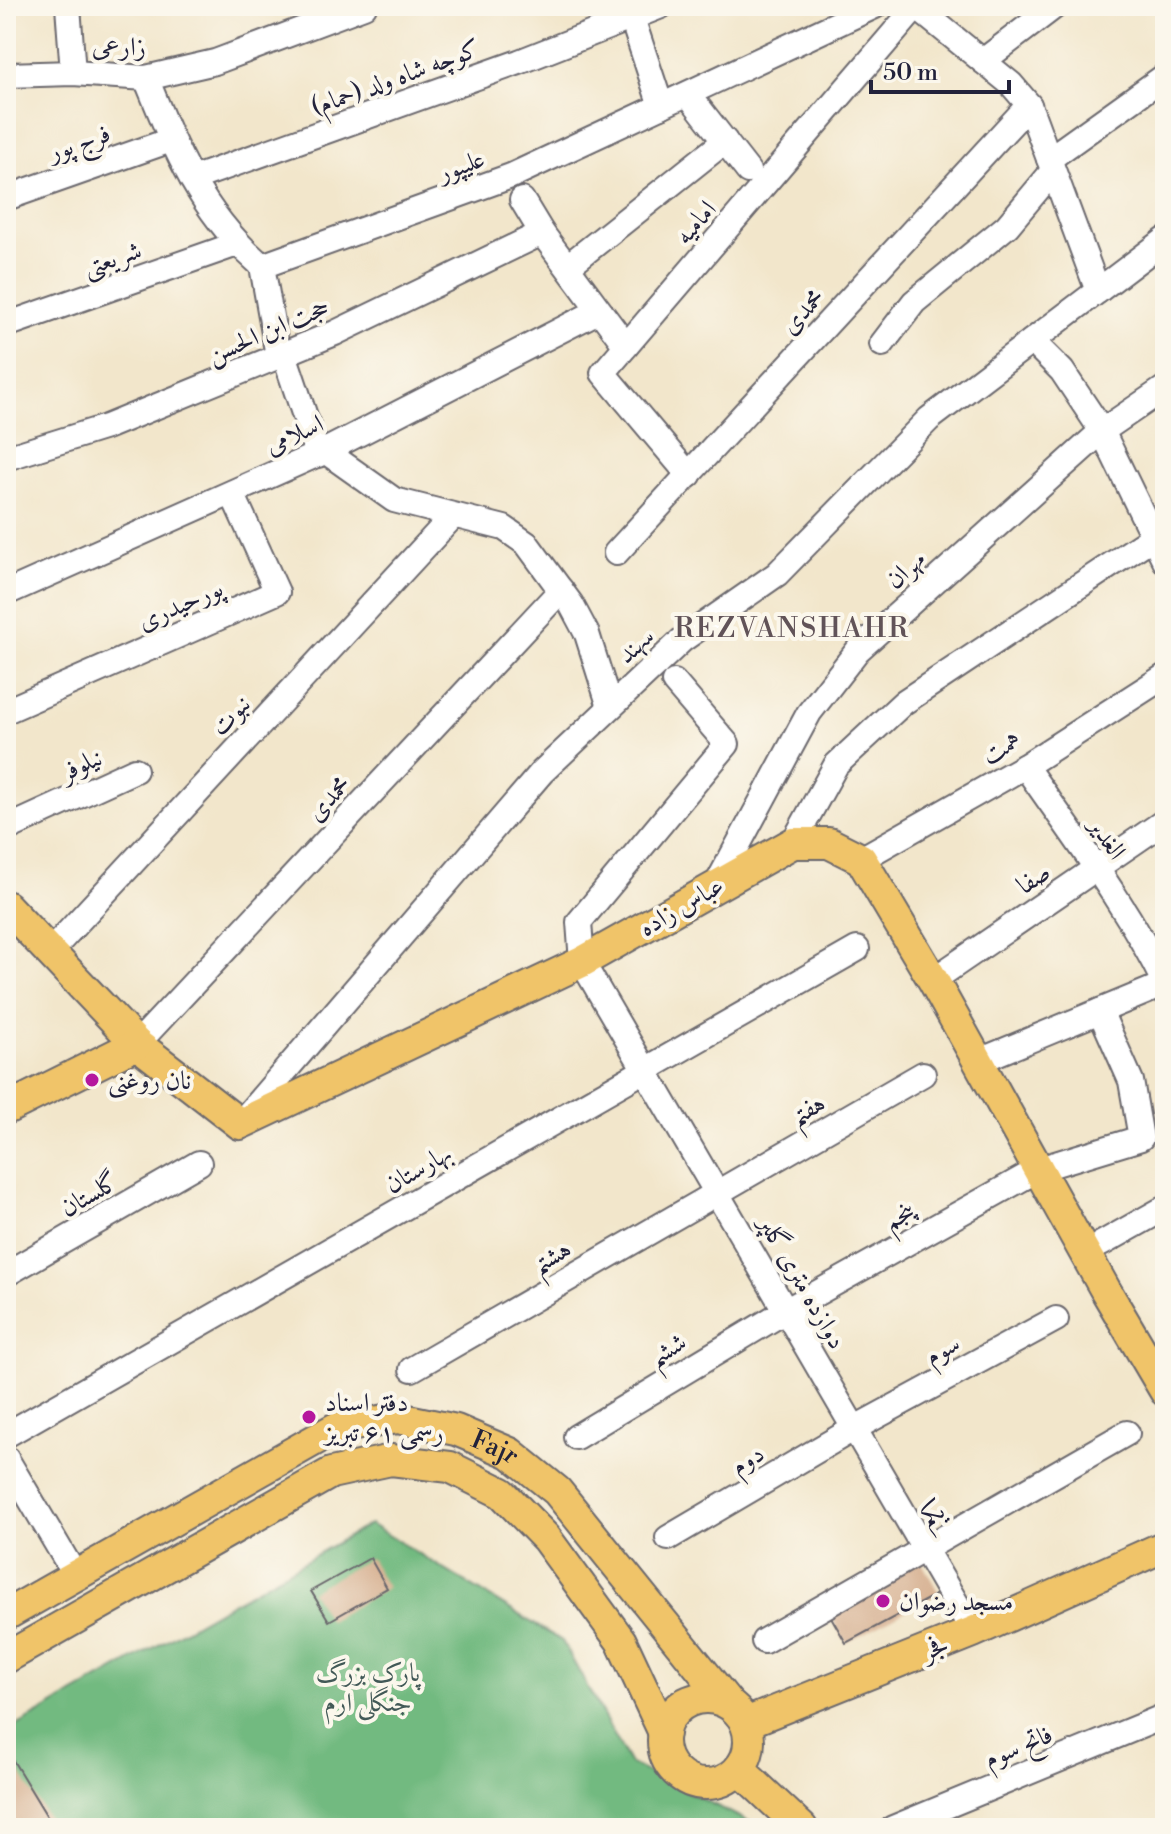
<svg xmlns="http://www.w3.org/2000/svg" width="1171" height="1834" font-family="'Libre Bodoni',Amiri,serif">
  <rect width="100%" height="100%" fill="#fbf7ec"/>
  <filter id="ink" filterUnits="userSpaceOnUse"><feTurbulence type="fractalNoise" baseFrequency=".0125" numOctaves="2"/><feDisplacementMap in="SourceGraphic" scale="16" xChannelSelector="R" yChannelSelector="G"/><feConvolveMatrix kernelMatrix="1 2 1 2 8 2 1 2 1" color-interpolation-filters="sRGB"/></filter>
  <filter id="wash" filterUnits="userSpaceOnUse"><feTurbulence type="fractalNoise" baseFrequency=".006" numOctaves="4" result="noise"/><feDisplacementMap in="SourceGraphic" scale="32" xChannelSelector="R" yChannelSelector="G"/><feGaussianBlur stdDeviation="1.8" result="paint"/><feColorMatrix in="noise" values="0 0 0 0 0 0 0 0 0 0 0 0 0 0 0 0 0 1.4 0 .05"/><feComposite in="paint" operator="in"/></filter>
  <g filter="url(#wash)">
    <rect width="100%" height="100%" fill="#f2e6cb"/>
    <path fill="#72ba80" stroke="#4a6e5e" stroke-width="2" d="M 370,1524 L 562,1641 L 630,1764 L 762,1828 L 6,1828 L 6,1732 Z"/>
    <g id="blocks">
      <g fill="#d5ae8e">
        <path d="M 370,1558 L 387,1588 L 329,1621 L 311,1591 Z"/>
        <path d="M 920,1559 L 939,1593 L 846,1643 L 827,1610 Z"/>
        <path d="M 6,1749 L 54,1828 L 6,1828 Z"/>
      </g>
    </g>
  </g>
  <g filter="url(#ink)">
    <use href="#blocks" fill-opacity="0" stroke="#6b676d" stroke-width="2"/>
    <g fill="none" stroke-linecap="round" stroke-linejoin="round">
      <g stroke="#6b676d" stroke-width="28">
        <g id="minor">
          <path d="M 68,6 L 73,73"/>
          <path d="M 628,6 L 661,106"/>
          <path d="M 915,6 L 1011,84 L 1029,105 L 1098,291"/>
          <path d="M 983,61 L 1055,6"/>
          <path d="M 6,75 L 73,73 L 146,78 L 215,62 L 364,6"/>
          <path d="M 146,78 C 176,152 201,213 262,266 L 511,176 L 875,6"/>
          <path d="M 688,94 L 748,171"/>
          <path d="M 1049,159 L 1165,76"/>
          <path d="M 192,179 L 519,62 L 661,6"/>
          <path d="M 6,198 L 171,140"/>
          <path d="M 522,200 L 542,233 L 626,346"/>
          <path d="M 262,266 L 278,356"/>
          <path d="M 568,266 L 725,141"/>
          <path d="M 6,325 L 237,244"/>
          <path d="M 1032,341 L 1062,371 L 1102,431 L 1165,561"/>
          <path d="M 882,344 L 914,302 L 1007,226 L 1053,171"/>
          <path d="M 284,354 L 318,455"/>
          <path d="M 325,451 L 394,500 L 504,528 L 527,544 L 571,604 L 587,634 L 610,707"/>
          <path d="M 6,458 L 106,427 L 335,333 L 542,233"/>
          <path d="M 689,475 L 603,373 L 916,7"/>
          <path d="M 616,553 L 1029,105"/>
          <path d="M 6,593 L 325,451 L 598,311"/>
          <path d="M 674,682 L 727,744 L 579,922 L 582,962 L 973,1632"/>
          <path d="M 6,711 L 277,592 L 232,493"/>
          <path d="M 1025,766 C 1074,837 1128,907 1165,984"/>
          <path d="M 6,829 L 135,770"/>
          <path d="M 793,843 L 836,765 L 904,702 L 1165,529"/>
          <path d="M 861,859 L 1025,766 L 1165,676"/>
          <path d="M 717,884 L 809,713 L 858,650 L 1102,431 L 1165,388"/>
          <path d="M 49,953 L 453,516"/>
          <path d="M 933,980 L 1165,821"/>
          <path d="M 137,1044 L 561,590"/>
          <path d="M 979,1061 L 1165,984"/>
          <path d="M 242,1121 L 542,772 L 682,640 L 777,574 L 929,419 L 1165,240"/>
          <path d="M 1101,1244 L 1165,1208"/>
          <path d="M 6,1274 L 199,1163"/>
          <path d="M 412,1369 L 923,1074"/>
          <path d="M 6,1435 L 857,949"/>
          <path d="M 576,1437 L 787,1310 L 1039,1169 L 1141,1138 L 1131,1081 L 1100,1011"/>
          <path d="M 6,1458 L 75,1575"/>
          <path d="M 668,1538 L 855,1428 L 1056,1319"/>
          <path d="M 764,1641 L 1127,1433"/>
          <path d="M 893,1828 L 1165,1716"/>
          <path d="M 1164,1828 L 1165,1828"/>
        </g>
      </g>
      <g stroke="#6b676d" stroke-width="34">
        <g id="major">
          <path d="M 6,906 L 137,1044 L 240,1124 L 582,962 L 793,843 L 829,843 L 861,859 L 933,980 L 1106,1291 L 1165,1391"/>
          <path d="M 6,1109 L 137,1044"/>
          <path id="s1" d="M 6,1615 L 336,1428 L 398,1418 L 456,1430 L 510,1453 L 557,1491 L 729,1704"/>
          <path d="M 6,1658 L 331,1473 L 391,1460 L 450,1467 L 502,1493 L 546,1538 L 621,1641 L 664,1733"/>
          <circle cx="706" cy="1741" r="43"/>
          <path d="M 746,1723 L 973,1632 L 1165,1546"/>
          <path d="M 739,1769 L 802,1828"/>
        </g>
      </g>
      <use href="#minor" stroke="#fff" stroke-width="24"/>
      <use href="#major" stroke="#f0c469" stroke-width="30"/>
    </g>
  </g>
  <g fill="#b5179e" stroke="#fbf7ec" stroke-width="3">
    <circle cx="92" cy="1080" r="8"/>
    <circle cx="309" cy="1417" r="8"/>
    <circle cx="883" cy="1601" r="8"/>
  </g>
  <g text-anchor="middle" stroke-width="8" stroke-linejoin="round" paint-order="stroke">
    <g font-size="26" fill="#22223b" stroke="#fbf7ec">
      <text transform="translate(119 46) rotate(1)" y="9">زارعی</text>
      <text transform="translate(395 77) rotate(-20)" y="9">کوچه شاه ولد (حمام)</text>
      <text transform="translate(79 142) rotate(-19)" y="9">فرج پور</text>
      <text transform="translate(461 165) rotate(-20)" y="9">علیپور</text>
      <text transform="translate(695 222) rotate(-49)" y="9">امامیه</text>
      <text transform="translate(112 258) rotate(-19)" y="9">شریعتی</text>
      <text transform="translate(802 311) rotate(-47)" y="9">محمدی</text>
      <text transform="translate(268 330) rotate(-23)" y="9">حجت ابن الحسن</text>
      <text transform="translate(294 434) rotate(-25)" y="9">اسلامی</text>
      <text transform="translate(905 569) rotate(-42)" y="9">مهران</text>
      <text transform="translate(180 604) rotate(-24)" y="9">پورحیدری</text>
      <text transform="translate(635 645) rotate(-43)" y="9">سهند</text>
      <text transform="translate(230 715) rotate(-47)" y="9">نبوت</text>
      <text transform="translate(1001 747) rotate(-31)" y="9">همت</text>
      <text transform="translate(81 764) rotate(-25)" y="9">نیلوفر</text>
      <text transform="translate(328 798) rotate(-47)" y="9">محمدی</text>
      <text transform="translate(1108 838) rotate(56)" y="9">الغدیر</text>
      <text transform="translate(1033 878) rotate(-35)" y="9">صفا</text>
      <text transform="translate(681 906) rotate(-30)" y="9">عباس زاده</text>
      <text transform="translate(807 1109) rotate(-30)" y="9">هفتم</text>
      <text transform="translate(418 1168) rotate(-30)" y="9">بهارستان</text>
      <text transform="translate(89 1194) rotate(-30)" y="9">گلستان</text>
      <text transform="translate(899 1215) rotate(-29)" y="9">پنجم</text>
      <text transform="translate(551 1256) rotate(-30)" y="9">هشتم</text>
      <text transform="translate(803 1282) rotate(60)" y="9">دوازده متری گلپر</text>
      <text transform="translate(667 1349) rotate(-31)" y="9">ششم</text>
      <text transform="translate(942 1349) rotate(-29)" y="9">سوم</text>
      <text dy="9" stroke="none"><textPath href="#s1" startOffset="544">Fajr</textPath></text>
      <text transform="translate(747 1459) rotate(-31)" y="9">دوم</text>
      <text transform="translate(932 1513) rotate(-30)" y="9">یکم</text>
      <text transform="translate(935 1647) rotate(-22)" y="9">فجر</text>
      <text transform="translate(1018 1746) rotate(-22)" y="9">فاتح سوم</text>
    </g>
    <g font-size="26" fill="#22223b" stroke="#fbf7ec" text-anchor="start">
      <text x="108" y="1089">نان روغنی</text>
      <text x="325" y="1411">دفتر اسناد<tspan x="325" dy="30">رسمی ۶۱ تبریز</tspan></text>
      <text x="899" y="1610">مسجد رضوان</text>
    </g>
    <g font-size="26" fill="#425957" stroke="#fbf7ec">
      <text x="368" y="1681">پارک بزرگ<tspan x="368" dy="30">جنگلی ارم</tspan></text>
    </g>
    <g font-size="28" letter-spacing="2" fill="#615358" stroke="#fbf7ec">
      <text x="792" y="637">REZVANSHAHR</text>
    </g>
  </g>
  <rect width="1171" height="1834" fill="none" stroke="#fbf7ec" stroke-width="32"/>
  <path d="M871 80v12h138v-12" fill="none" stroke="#22223b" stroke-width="4"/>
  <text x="883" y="80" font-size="24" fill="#22223b" stroke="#fbf7ec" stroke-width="6" paint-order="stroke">50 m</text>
</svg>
